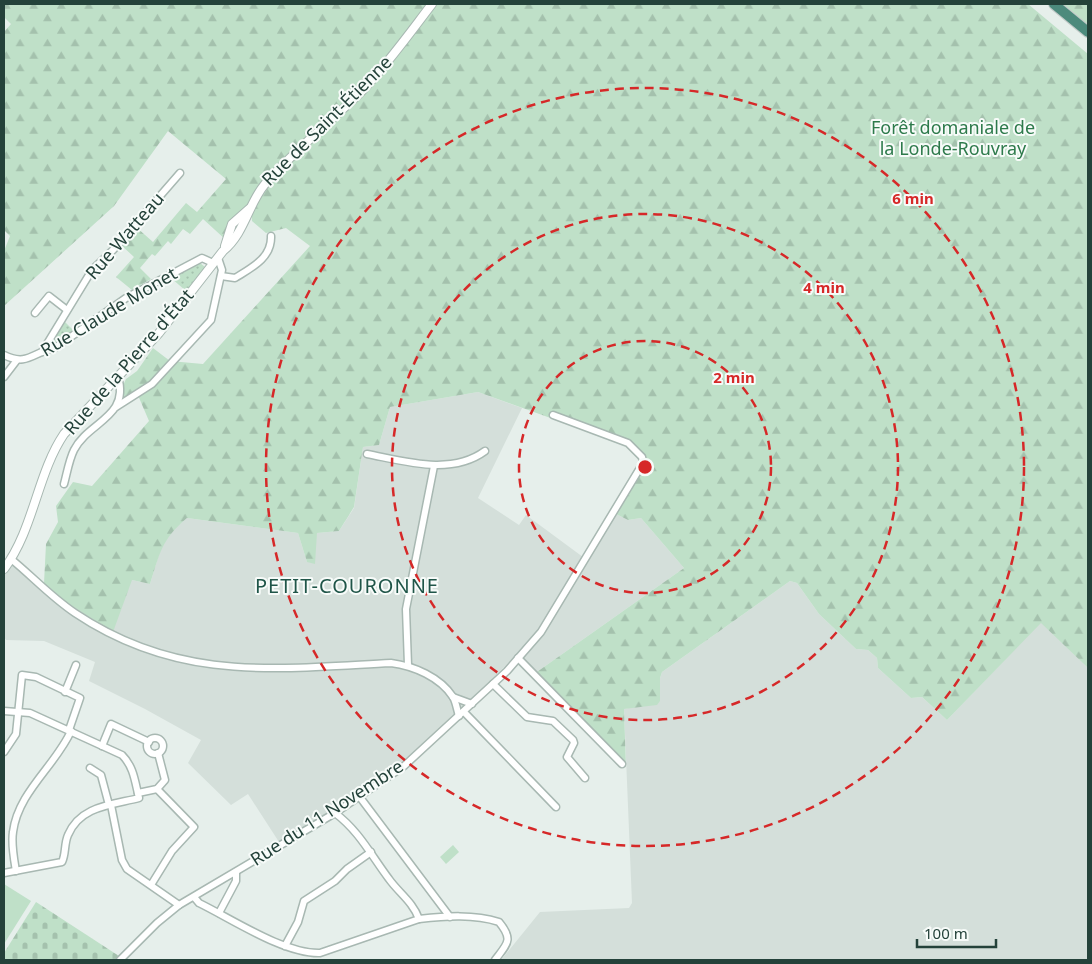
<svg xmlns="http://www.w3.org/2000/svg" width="1092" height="964" font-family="'Noto Sans',sans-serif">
  <defs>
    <pattern id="grass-dots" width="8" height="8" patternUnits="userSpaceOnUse" patternTransform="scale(1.25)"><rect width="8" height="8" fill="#bfe0c8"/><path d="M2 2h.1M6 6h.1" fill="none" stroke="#a4c1ad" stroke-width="1.8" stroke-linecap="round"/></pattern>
    <pattern id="forest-firs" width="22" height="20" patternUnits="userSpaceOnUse" patternTransform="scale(1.25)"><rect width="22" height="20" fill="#bfe0c8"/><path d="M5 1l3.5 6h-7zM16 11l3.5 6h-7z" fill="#a4c1ad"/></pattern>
    <pattern id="cemetery-stones" width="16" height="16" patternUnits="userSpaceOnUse" patternTransform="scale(1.25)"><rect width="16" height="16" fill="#bfe0c8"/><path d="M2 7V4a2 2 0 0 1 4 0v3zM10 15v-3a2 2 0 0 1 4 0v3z" fill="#a4c1ad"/></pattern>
  </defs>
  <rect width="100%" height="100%" fill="#e6efeb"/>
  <g fill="#d4dfda">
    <path d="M 478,392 L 522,408 L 478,498 L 519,525 L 526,515 L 587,560 L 614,513 L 628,520 L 641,518 L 684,568 L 534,674 L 517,654 L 440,732 L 402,765 L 335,811 L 279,842 L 248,794 L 231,805 L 188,763 L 201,740 L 145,709 L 89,681 L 95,662 L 44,641 L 6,640 L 4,637 L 4,574 L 15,562 L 66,602 L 132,580 L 150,584 L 162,544 L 173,530 L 187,518 L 298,533 L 307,562 L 317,533 L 339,531 L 354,508 L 363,447 L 379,445 L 390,407 Z"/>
    <path d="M 790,581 L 797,583 L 819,614 L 856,649 L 868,650 L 877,658 L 878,668 L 911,698 L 922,697 L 947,720 L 1041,622 L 1088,668 L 1088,960 L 501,960 L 540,912 L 629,908 L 632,903 L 624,709 L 660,701 L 660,678 L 662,672 Z"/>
  </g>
  <g fill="url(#grass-dots)">
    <path d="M 200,263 L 205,267 L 186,291 L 171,278 Z"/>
    <path d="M 64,321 L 73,330 L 54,345 L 52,340 Z"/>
  </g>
  <g fill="url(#forest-firs)">
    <path d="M 4,4 L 1028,4 L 1088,54 L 1088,668 L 1041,623 L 947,720 L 922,697 L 911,698 L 878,668 L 877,658 L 868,650 L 856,649 L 819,614 L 797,583 L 790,581 L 662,672 L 660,678 L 660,701 L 657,705 L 624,709 L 626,767 L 534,674 L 684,568 L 641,518 L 628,520 L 614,513 L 643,465 L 634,448 L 478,392 L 390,407 L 379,445 L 363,447 L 354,507 L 339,531 L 317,533 L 315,564 L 307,562 L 298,533 L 187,518 C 161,540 160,553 150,584 L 132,580 L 113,632 L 66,602 L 44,583 L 46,544 L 58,522 L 56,506 L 73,482 L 92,486 L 149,421 L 137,393 L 122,400 L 119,394 L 126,379 L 137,371 L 153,348 L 170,361 L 203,364 L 310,246 L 286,228 L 266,233 L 252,221 L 251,200 L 226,240 L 203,219 L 190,234 L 183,229 L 171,244 L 168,241 L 155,256 L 152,254 L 140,268 L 151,279 L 132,290 L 116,277 L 134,257 L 120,244 L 136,227 L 153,242 L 186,203 L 197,212 L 226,179 L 168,131 L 114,206 L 4,306 L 4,251 L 10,236 L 4,230 L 4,32 L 11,24 L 4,17 Z"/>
    <path d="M 1063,4 L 1088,4 L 1088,25 Z"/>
  </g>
  <path fill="url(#cemetery-stones)" d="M 36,902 L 119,956 L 115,960 L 4,960 L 4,953 Z"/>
  <g fill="#bfe0c8">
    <path d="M 453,845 L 459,852 L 446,864 L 440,857 Z"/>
    <path d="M 4,884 L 31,901 L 4,944 Z"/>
  </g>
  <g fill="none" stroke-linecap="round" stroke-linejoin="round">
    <g stroke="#a8b8b2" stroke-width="9">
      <g id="minor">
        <path d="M 221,276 L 235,278 C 251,268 272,258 271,236"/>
        <path d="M 35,313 L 49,296 L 67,310"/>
        <path d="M 42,352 L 92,270 L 113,250 L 180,173"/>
        <path d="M 4,355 C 28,367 34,351 55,348 L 126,298 L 202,258 L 213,263"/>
        <path d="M 4,377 L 17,360"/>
        <path d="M 116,407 L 152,384 L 211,320 L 222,270 L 218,258"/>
        <path d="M 367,454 C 404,461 451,476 485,451"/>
        <path d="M 64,484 C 67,473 69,460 74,450 C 88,422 130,417 118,377"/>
        <path d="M 11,559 C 32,576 51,597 75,613 C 178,682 274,669 391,663 C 414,666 440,677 453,697 C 456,702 457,710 459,716"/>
        <path d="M 518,658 L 622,764"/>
        <path d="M 408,665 L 406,609 L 434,466"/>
        <path d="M 493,684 L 527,717 L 553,721 L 573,740 L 574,743 L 567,757 L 585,778"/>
        <path d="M 65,692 L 76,665"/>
        <path d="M 453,697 L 472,704"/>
        <path d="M 4,711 L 30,713 L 122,755 C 134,767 135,782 139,798 C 111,805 80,806 68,835 C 64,844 66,854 62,862 L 4,873"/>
        <path d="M 464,712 L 556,807"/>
        <circle cx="155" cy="746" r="8"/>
        <path d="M 102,746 L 111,724 L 149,742"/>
        <path d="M 4,752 L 16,734 L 22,675 L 36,677 L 80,698 L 69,730"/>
        <path d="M 90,768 L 101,775 L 109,805"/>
        <path d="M 138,793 L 157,789 L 165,780 L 158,753"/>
        <path d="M 359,796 L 450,917"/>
        <path d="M 111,805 L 122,860 L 127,869 L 179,905"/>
        <path d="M 16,871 C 14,859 11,844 13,832 C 18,792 56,765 71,731"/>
        <path d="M 151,885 L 172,851 L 194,827 L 157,789"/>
        <path d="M 194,897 L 199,903 C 232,919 284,954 320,953 L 419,919 C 413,902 399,893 389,879 C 371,855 359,831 335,813"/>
        <path d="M 219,913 L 236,881 L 236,872"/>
        <path d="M 419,919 C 446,916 474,914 499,922 C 514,940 507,944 495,960"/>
        <path d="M 285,946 L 298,922 L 304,901 L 335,881 L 347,869 L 371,852"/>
        <path d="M 120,960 L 157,923 L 179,905 L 335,813 L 404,766 L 507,671 L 541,632 L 643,463 L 642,457 L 628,443 L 553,415"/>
      </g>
    </g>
    <g stroke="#a8b8b2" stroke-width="10">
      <g id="tertiary">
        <path d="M 225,246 L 232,224 L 249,209"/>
        <path d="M 4,569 C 34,529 37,474 64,434 L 159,333 L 223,251 C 245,233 248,204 265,184 C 294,151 329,123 361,92 C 387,65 409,34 432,4"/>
      </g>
    </g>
    <g stroke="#c2cac8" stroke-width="12">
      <path id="trunk" d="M 1054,4 L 1088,32"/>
    </g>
    <use href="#minor" stroke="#fff" stroke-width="6"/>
    <use href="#tertiary" stroke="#fff" stroke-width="8"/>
    <use href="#trunk" stroke="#4c8a7c" stroke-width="10"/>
  </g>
  <g fill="none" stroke="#d62828" stroke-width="2.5" stroke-dasharray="9 6">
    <circle cx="645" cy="467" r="126"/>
    <circle cx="645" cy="467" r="253"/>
    <circle cx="645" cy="467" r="379"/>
  </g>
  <g text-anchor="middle" stroke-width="4" stroke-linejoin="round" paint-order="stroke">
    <g font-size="18" fill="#24423a" stroke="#f7fbf9">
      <text transform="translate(327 121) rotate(-45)" y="6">Rue de Saint-Étienne</text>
      <text transform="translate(125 236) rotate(-49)" y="6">Rue Watteau</text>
      <text transform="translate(109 312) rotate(-31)" y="6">Rue Claude Monet</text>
      <text transform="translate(129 362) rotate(-49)" y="6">Rue de la Pierre d'État</text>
      <text transform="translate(327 813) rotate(-33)" y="6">Rue du 11 Novembre</text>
    </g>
    <g font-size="18" fill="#2d7a4b" stroke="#f7fbf9">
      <text x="953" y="134">Forêt domaniale de<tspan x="953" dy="21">la Londe-Rouvray</tspan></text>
    </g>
    <g font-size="20" letter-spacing="1" fill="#1f5548" stroke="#f7fbf9">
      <text x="347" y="593">PETIT-COURONNE</text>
    </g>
  </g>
  <circle cx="645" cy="467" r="8" fill="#d62828" stroke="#f7fbf9" stroke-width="2.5"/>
  <g font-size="15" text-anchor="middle" font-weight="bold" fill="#d62828" stroke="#f7fbf9" stroke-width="4" stroke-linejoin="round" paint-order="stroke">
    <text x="913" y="204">6 min</text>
    <text x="824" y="293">4 min</text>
    <text x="734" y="383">2 min</text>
  </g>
  <rect width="1092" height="964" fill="none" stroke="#24423a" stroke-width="10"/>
  <path d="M917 939v8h79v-8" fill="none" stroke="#24423a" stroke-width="2.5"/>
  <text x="924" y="939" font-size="15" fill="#24423a" stroke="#f7fbf9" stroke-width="4" paint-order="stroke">100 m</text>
</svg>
